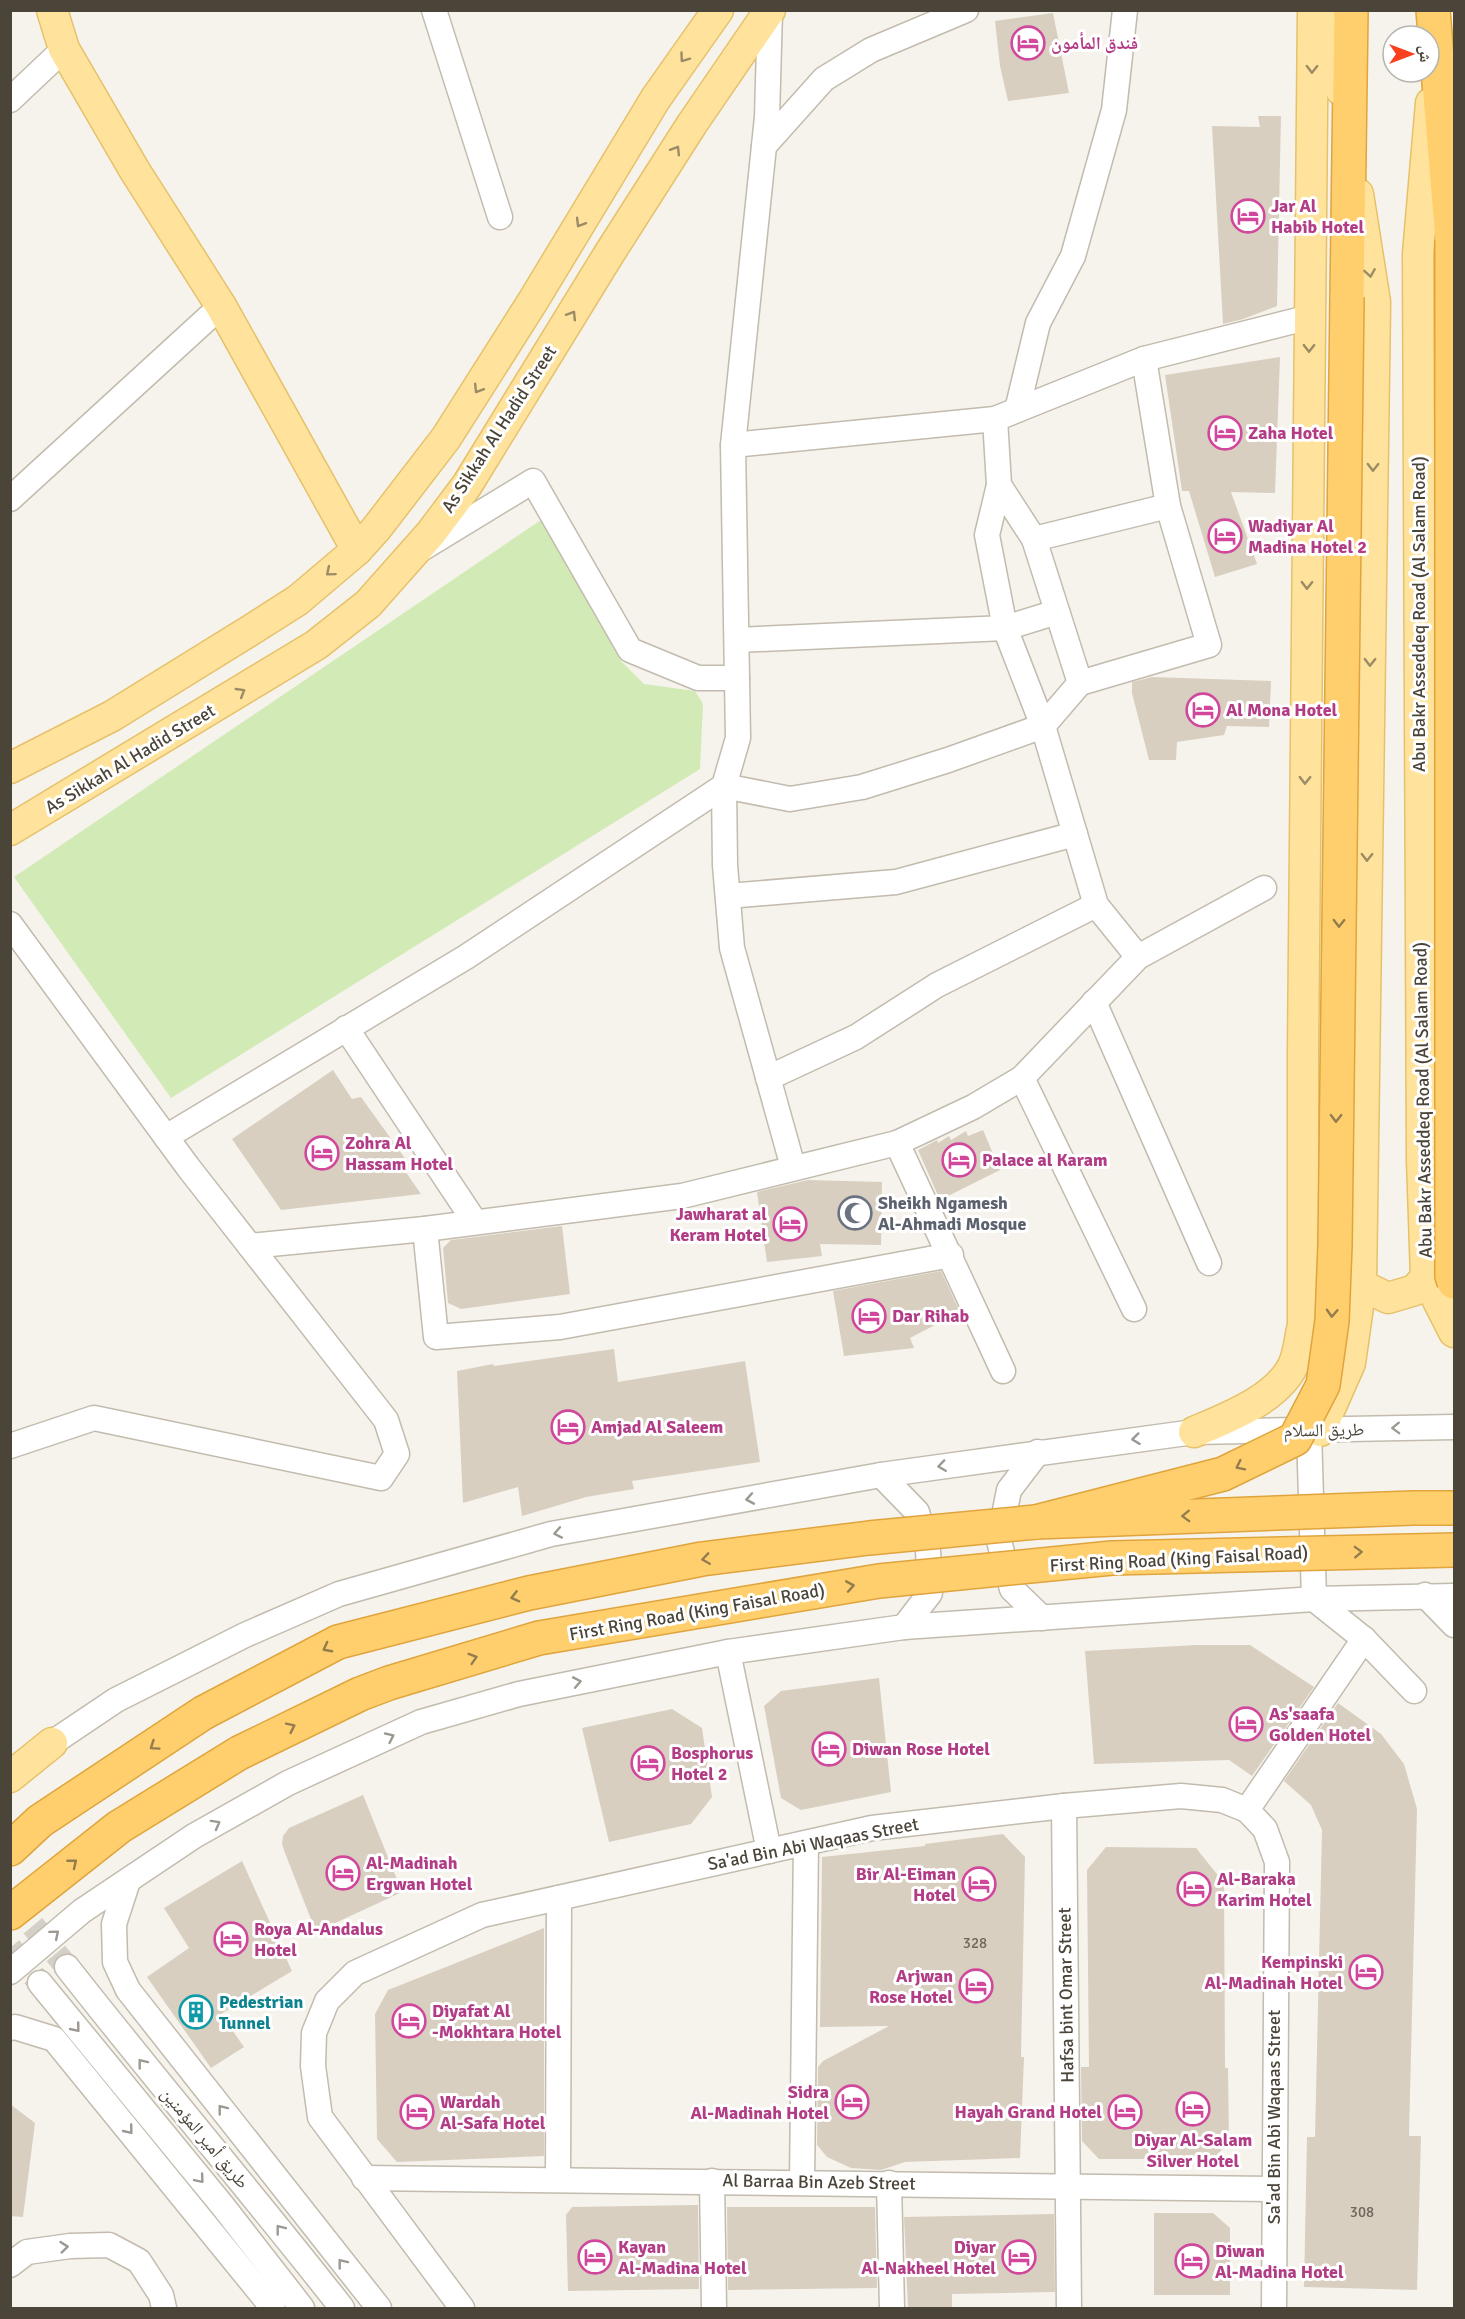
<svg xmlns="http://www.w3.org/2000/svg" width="1465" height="2319" font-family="Signika,'Noto Naskh Arabic',sans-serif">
  <rect width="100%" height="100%" fill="#f6f3ec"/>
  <path fill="#d2eab5" d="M 541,520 L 621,661 L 644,684 L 695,691 L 703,704 L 700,769 L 171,1098 L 14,877 Z"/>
  <g fill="#d8cfc1">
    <path d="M 1053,13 L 1069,93 L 1008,101 L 1000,66 L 995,21 Z"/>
    <path d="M 1258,116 L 1281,116 L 1277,306 L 1243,319 L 1223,324 L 1212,126 L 1260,127 Z"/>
    <path d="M 1280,357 L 1275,493 L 1231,492 L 1257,564 L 1215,577 L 1189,491 L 1182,491 L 1165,375 Z"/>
    <path d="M 1152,677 L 1271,681 L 1269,727 L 1227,726 L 1224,735 L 1177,742 L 1176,760 L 1149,760 L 1132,693 L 1132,682 Z"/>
    <path d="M 333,1070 L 352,1099 L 361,1097 L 412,1168 L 405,1171 L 421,1194 L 281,1210 L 232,1139 Z"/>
    <path d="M 983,1130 L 1000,1170 L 940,1200 L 918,1150 L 937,1140 L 938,1143 L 949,1136 L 951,1140 L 966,1131 L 968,1136 Z"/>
    <path d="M 808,1180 L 882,1182 L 881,1245 L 820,1244 L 822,1256 L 767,1262 L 757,1192 Z"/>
    <path d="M 562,1226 L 570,1294 L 461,1309 L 448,1303 L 443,1248 L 451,1240 Z"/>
    <path d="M 941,1271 L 960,1312 L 910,1338 L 914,1348 L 844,1356 L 833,1291 Z"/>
    <path d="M 614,1349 L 618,1382 L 745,1361 L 760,1462 L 632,1481 L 634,1489 L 586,1497 L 522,1516 L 518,1487 L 463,1503 L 457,1371 L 493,1364 L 494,1366 Z"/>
    <path d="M 1197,1645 L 1250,1645 L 1314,1687 L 1252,1776 L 1229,1760 L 1094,1764 L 1085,1651 Z"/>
    <path d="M 879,1678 L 891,1792 L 801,1810 L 781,1798 L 764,1706 L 781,1691 Z"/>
    <path d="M 1338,1703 L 1381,1734 L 1404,1764 L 1417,1809 L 1409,2136 L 1421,2136 L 1417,2290 L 1304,2287 L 1307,2137 L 1315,2137 L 1322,1830 L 1311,1805 L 1284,1781 Z"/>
    <path d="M 672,1709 L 702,1728 L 712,1797 L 691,1824 L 609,1842 L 582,1728 Z"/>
    <path d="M 363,1795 L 402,1892 L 316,1932 L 285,1853 L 282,1844 L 283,1836 L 289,1828 Z"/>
    <path d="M 1003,1834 L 1025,1857 L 1021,2057 L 1024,2057 L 1020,2158 L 905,2162 L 881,2170 L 851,2168 L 827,2157 L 817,2145 L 818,2067 L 823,2061 L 889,2026 L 820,2027 L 822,1857 L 925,1846 L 925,1844 Z"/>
    <path d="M 1106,1847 L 1196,1848 L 1224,1883 L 1225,2068 L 1228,2068 L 1229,2141 L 1214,2159 L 1099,2159 L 1082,2141 L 1081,2067 L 1089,2067 L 1087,1870 Z"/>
    <path d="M 242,1861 L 292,1971 L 221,2014 L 244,2047 L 211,2068 L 147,1977 L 189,1948 L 164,1908 Z"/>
    <path d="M 544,1928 L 544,2156 L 397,2162 L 377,2139 L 375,2014 L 388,1990 Z"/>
    <path d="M 10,2104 L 35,2123 L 23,2217 L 10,2216 Z"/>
    <path d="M 698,2205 L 699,2289 L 568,2291 L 566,2215 L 572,2207 Z"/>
    <path d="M 727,2207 L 875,2207 L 877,2288 L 728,2290 Z"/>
    <path d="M 1154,2213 L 1213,2213 L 1230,2228 L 1230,2295 L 1154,2295 Z"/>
    <path d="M 1054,2214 L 1055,2292 L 952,2294 L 952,2308 L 908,2308 L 904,2217 Z"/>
  </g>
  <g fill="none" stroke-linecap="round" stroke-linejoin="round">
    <g stroke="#d4d0c8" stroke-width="24" stroke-dasharray="24 12" stroke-linecap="butt">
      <path d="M 10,1898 L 67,1967"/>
      <path d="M 10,1948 L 40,1983"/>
    </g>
    <g stroke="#c2bbae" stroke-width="27">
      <g id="minor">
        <path d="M 434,10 L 500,217"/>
        <path d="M 10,100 L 64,49"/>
        <path d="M 764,146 L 824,79 L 871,50 L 966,10"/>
        <path d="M 1017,410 L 1038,323 L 1073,256 L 1114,110 L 1125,10"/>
        <path d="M 995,419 L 999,485 L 987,535 L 1005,628 L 1043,726 L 1096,905 L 1138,957"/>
        <path d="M 733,445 L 995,419 L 1144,359 L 1310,317"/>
        <path d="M 999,485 L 1034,539 L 1080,683"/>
        <path d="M 10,499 L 221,306"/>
        <path d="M 1034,539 L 1168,506"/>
        <path d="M 423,548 L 533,481 L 630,650 L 698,678 L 737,678"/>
        <path d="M 737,640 L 1005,628 L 1057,612"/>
        <path d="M 728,896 L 896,882 L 1075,834"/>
        <path d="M 10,924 L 188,1167 L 386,1420 L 397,1454 L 381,1478 L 94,1418 L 10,1446"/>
        <path d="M 1094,1002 L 1209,1263"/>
        <path d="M 346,1028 L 475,1222"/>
        <path d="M 768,1078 L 856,1037 L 937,985 L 1096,905"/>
        <path d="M 1022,1078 L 1134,1309"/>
        <path d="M 166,1137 L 466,957 L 724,786 L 738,738 L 733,445 L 767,117 L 770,11"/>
        <path d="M 897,1143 L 1003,1371"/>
        <path d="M 793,1167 L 732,948 L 725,865 L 724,786 L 790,799 L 862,787 L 948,760 L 1043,726 L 1080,683 L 1209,645 L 1168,506 L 1144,359"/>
        <path d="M 425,1229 L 436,1337 L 560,1327 L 951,1255"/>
        <path d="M 250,1246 L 425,1229 L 682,1196 L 897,1143 L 973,1107 L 1022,1078 L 1138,957 L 1264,888"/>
        <path d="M 1309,1431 L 1314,1599"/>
        <path d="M 1038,1452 L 1009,1490 L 999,1541 L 1012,1589 L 1042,1618"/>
        <path d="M 881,1475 L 917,1512 L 928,1550 L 930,1593 L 904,1627"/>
        <path d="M 1425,1595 L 1454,1625"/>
        <path d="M 1314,1599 L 1364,1639 L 1414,1691"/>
        <path d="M 728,1652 L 769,1851"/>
        <path d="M 52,1743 L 116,1700 L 245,1635 L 339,1594 L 551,1534 L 881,1475 L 1194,1432 L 1454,1427"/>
        <path d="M 1064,1806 L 1069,2308"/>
        <path d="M 1247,1810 L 1364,1639"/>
        <path d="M 128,1881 L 114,1924 L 115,1962 L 128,1990 L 379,2308"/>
        <path d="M 67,1967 C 157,2082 252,2193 342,2308"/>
        <path d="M 10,1972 L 82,1911 L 194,1836 L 288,1783 L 421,1722 L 519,1694 L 728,1652 L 904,1627 L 1314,1599 L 1454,1596"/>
        <path d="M 40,1983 L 222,2205 L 302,2308"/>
        <path d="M 10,2028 L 15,2027 L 54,2039 L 273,2308"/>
        <path d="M 364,2178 L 1273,2189"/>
        <path d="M 558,2179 L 559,1898"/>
        <path d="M 712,2181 L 714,2308"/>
        <path d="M 802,2182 L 806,1843"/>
        <path d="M 889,2183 L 892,2308"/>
        <path d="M 10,2265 L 27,2252 L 70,2246 L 109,2245 L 139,2261 L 161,2295 L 164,2308"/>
        <path d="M 462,2308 L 320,2117 L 313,2066 L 314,2033 L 327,2001 L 355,1973 L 482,1915 L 872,1828 L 1064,1806 L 1181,1796 L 1222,1800 L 1247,1810 L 1265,1829 L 1277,1862 L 1274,2308"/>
      </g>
    </g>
    <g stroke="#e6c16a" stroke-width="33">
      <g id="major">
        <path d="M 52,10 L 64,49 L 135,171 L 221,306 L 357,550"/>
        <path d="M 1327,10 L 1341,90"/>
        <path d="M 1358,194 L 1375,302 L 1361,1285 L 1388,1298 L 1415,1290 L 1426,1277 L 1422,1160 L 1418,254 L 1431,103"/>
        <path d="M 10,768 L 112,716 L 251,630 L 298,600 L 357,550 L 376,529 L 446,438 L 533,301 L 656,98 L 718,10"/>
        <path d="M 10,830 L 316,645 L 368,604 L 431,533 L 467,485 L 609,254 L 692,124 L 770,10"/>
        <path d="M 1426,1277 L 1454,1332"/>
        <path d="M 1320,1431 L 1350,1363 L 1361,1285"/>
        <path d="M 1194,1432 C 1227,1418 1281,1398 1295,1361 C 1299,1350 1300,1337 1303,1325 L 1303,1052 L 1313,10"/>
        <path d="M 10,1777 L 52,1743"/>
      </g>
    </g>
    <g stroke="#e0a43c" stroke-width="36">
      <g id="highway">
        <path d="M 1433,10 L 1452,240"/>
        <path d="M 1347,297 L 1351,10"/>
        <path d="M 10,1849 L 40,1821 L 203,1713"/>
        <path d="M 10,1913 L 119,1827 L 239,1753"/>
      </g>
    </g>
    <use href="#minor" stroke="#fff" stroke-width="24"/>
    <use href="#major" stroke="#ffe39c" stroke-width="30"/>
    <use href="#highway" stroke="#ffcf6e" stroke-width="33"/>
    <g stroke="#e0a43c" stroke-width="36" stroke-linecap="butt">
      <g id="highway-bridge">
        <path d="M 1452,240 L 1452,1276 L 1454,1282"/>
        <path d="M 1036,1522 L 1223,1474 L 1295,1439 L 1323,1385 L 1332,1321 L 1335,1245 L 1347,297"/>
        <path d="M 203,1713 L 338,1642 L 529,1593 L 702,1559 L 869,1538 L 1036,1522 L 1413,1508 L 1454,1508"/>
        <path d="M 239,1753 L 360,1694 L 389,1683 L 539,1638 L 879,1581 L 1112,1558 L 1454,1550"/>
      </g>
    </g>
    <use href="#highway-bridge" stroke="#ffcf6e" stroke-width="33"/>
  </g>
  <defs><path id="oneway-chevron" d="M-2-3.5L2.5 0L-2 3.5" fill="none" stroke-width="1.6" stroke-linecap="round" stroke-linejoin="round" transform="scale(1.5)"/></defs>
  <g stroke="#9c8c66">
    <use href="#oneway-chevron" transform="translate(684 58) rotate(126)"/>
    <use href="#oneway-chevron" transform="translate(1312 69) rotate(91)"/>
    <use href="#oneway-chevron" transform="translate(676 150) rotate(-58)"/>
    <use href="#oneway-chevron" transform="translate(580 223) rotate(121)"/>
    <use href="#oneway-chevron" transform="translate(1370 273) rotate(81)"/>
    <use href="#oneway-chevron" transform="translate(572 315) rotate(-58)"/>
    <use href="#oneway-chevron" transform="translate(1309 348) rotate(91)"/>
    <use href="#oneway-chevron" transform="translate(478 389) rotate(122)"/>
    <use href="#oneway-chevron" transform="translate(1373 467) rotate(91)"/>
    <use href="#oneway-chevron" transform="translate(330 572) rotate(140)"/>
    <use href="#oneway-chevron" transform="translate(1307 585) rotate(91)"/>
    <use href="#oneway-chevron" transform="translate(1370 662) rotate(91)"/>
    <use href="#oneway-chevron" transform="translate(241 692) rotate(-31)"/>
    <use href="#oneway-chevron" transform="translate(1305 780) rotate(91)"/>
    <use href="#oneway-chevron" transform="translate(1367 857) rotate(91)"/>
  </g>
  <g stroke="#937c4e">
    <use href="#oneway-chevron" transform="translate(1339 923) rotate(91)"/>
    <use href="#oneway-chevron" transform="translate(1336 1118) rotate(91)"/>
    <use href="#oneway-chevron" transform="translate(1332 1313) rotate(93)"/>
    <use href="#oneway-chevron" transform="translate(1240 1466) rotate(154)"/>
    <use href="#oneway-chevron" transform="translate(1186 1516) rotate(178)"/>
    <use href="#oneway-chevron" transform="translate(1358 1552) rotate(-2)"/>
    <use href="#oneway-chevron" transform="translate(706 1559) rotate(172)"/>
    <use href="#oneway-chevron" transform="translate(850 1586) rotate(-10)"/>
    <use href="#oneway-chevron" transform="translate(515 1597) rotate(166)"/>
    <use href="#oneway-chevron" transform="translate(327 1648) rotate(152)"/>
    <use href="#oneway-chevron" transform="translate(473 1658) rotate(-17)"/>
    <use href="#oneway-chevron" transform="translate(291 1727) rotate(-26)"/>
    <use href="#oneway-chevron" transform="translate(154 1746) rotate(146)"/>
    <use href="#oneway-chevron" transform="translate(73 1863) rotate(-39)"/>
  </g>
  <g stroke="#9c9892">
    <use href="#oneway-chevron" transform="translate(1396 1428) rotate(178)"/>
    <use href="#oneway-chevron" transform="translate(1136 1439) rotate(173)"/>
    <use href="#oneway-chevron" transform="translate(942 1466) rotate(172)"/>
    <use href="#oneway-chevron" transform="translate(750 1499) rotate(170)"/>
    <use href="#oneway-chevron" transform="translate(558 1533) rotate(169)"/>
    <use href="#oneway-chevron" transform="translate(577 1682) rotate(-11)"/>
    <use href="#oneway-chevron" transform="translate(390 1737) rotate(-25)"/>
    <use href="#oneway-chevron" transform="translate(216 1824) rotate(-29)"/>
    <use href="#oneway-chevron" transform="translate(55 1934) rotate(-40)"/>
    <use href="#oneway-chevron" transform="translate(76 2028) rotate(51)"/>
    <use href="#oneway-chevron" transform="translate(142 2063) rotate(-128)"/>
    <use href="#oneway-chevron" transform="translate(222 2109) rotate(-128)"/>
    <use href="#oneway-chevron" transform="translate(129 2130) rotate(51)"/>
    <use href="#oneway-chevron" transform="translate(200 2179) rotate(50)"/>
    <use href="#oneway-chevron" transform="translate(280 2229) rotate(-128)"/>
    <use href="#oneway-chevron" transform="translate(64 2247) rotate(-6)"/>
    <use href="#oneway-chevron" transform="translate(342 2263) rotate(-128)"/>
  </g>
  <defs>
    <g id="hotel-ring" transform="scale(1.725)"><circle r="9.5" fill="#fff" stroke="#d1479c" stroke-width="1.5"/><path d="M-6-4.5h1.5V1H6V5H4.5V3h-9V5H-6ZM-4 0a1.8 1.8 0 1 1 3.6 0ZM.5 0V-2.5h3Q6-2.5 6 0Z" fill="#d1479c"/></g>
    <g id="mosque-ring" transform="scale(1.725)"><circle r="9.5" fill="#fff" stroke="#6b7280" stroke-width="1.5"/><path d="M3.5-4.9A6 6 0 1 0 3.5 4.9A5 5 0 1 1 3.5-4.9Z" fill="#6b7280"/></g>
    <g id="building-ring" transform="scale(1.725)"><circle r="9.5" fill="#fff" stroke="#0f9aa8" stroke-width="1.5"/><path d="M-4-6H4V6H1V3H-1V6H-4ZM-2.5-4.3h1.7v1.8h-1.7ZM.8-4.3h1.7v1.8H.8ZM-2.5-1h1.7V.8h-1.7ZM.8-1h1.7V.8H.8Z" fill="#0f9aa8"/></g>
  </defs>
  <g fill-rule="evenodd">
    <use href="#hotel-ring" x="1028" y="43"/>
    <use href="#hotel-ring" x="1248" y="216"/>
    <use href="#hotel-ring" x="1225" y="433"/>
    <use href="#hotel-ring" x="1225" y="536"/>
    <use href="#hotel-ring" x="1203" y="710"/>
    <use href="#hotel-ring" x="322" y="1153"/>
    <use href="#hotel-ring" x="959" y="1160"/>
    <use href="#mosque-ring" x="855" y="1213"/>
    <use href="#hotel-ring" x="790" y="1224"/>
    <use href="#hotel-ring" x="869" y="1316"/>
    <use href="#hotel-ring" x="568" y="1427"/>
    <use href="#hotel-ring" x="1246" y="1724"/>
    <use href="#hotel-ring" x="829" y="1749"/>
    <use href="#hotel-ring" x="648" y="1763"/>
    <use href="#hotel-ring" x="343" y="1873"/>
    <use href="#hotel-ring" x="979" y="1884"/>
    <use href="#hotel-ring" x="1194" y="1889"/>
    <use href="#hotel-ring" x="231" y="1939"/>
    <use href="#hotel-ring" x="1366" y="1972"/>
    <use href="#hotel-ring" x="976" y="1986"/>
    <use href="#building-ring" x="196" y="2012"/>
    <use href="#hotel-ring" x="409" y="2021"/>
    <use href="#hotel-ring" x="852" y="2102"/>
    <use href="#hotel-ring" x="1193" y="2109"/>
    <use href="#hotel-ring" x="417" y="2112"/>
    <use href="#hotel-ring" x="1125" y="2112"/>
    <use href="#hotel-ring" x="595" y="2257"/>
    <use href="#hotel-ring" x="1019" y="2257"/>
    <use href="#hotel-ring" x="1192" y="2261"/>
  </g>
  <g text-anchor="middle" stroke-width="6" stroke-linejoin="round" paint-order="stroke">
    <g font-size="15" fill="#6e675b">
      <text x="975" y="1948">328</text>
      <text x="1362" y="2217">308</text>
    </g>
    <g font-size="18" font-weight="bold" fill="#b23c85" stroke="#fff" text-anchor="start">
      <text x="1051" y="49">فندق المأمون</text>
      <text x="1271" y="212">Jar Al<tspan x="1271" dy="21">Habib Hotel</tspan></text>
      <text x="1248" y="439">Zaha Hotel</text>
      <text x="1248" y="532">Wadiyar Al<tspan x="1248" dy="21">Madina Hotel 2</tspan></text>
      <text x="1226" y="716">Al Mona Hotel</text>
      <text x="345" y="1149">Zohra Al<tspan x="345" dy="21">Hassam Hotel</tspan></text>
      <text x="982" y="1166">Palace al Karam</text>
      <text x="767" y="1220" text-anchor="end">Jawharat al<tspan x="767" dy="21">Keram Hotel</tspan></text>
      <text x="892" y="1322">Dar Rihab</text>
      <text x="591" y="1433">Amjad Al Saleem</text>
      <text x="1269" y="1720">As'saafa<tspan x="1269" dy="21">Golden Hotel</tspan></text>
      <text x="852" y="1755">Diwan Rose Hotel</text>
      <text x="671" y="1759">Bosphorus<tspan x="671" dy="21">Hotel 2</tspan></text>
      <text x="366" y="1869">Al-Madinah<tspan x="366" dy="21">Ergwan Hotel</tspan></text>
      <text x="956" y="1880" text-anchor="end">Bir Al-Eiman<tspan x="956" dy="21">Hotel</tspan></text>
      <text x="1217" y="1885">Al-Baraka<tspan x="1217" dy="21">Karim Hotel</tspan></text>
      <text x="254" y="1935">Roya Al-Andalus<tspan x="254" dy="21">Hotel</tspan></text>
      <text x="1343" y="1968" text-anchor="end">Kempinski<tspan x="1343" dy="21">Al-Madinah Hotel</tspan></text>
      <text x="953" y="1982" text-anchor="end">Arjwan<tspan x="953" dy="21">Rose Hotel</tspan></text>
      <text x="432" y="2017">Diyafat Al<tspan x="432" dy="21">-Mokhtara Hotel</tspan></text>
      <text x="829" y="2098" text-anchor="end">Sidra<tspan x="829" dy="21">Al-Madinah Hotel</tspan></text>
      <text x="440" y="2108">Wardah<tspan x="440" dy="21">Al-Safa Hotel</tspan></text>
      <text x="1102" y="2118" text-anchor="end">Hayah Grand Hotel</text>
      <text x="1193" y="2146" text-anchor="middle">Diyar Al-Salam<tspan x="1193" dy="21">Silver Hotel</tspan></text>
      <text x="618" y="2253">Kayan<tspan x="618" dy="21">Al-Madina Hotel</tspan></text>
      <text x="996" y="2253" text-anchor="end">Diyar<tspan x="996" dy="21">Al-Nakheel Hotel</tspan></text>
      <text x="1215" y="2257">Diwan<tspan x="1215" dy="21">Al-Madina Hotel</tspan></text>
    </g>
    <g font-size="18" fill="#4b4439" stroke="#fff">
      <text transform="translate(499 429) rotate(-57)" y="6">As Sikkah Al Hadid Street</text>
      <text transform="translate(1419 614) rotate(-90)" y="6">Abu Bakr Asseddeq Road (Al Salam Road)</text>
      <text transform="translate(130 759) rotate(-31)" y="6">As Sikkah Al Hadid Street</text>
      <text transform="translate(1423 1100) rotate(-91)" y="6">Abu Bakr Asseddeq Road (Al Salam Road)</text>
      <text transform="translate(1324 1430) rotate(-1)" y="6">طريق السلام</text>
      <text transform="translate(1179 1559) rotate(-3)" y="6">First Ring Road (King Faisal Road)</text>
      <text transform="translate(697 1612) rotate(-10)" y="6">First Ring Road (King Faisal Road)</text>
      <text transform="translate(813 1844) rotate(-11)" y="6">Sa'ad Bin Abi Waqaas Street</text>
      <text transform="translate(1066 1995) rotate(-91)" y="6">Hafsa bint Omar Street</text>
      <text transform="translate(1274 2117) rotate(-90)" y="6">Sa'ad Bin Abi Waqaas Street</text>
      <text transform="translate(205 2138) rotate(50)" y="6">طريق أمير المؤمنين</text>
      <text transform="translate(819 2182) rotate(1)" y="6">Al Barraa Bin Azeb Street</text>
    </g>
    <g font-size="18" font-weight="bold" fill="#5b616d" stroke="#fff" text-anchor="start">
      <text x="878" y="1209">Sheikh Ngamesh<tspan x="878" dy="21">Al-Ahmadi Mosque</tspan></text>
    </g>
    <g font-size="18" font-weight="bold" fill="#0d838f" stroke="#fff" text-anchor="start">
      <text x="219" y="2008">Pedestrian<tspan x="219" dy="21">Tunnel</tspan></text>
    </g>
  </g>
  <rect width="1465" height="2319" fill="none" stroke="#4b4439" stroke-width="24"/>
  <g transform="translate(1411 54) rotate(90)"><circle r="28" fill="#ffffff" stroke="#b7b4b0" stroke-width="1.5"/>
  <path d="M0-4.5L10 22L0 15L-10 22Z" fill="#fc3f1d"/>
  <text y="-9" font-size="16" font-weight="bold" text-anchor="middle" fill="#4b4439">ش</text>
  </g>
</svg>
